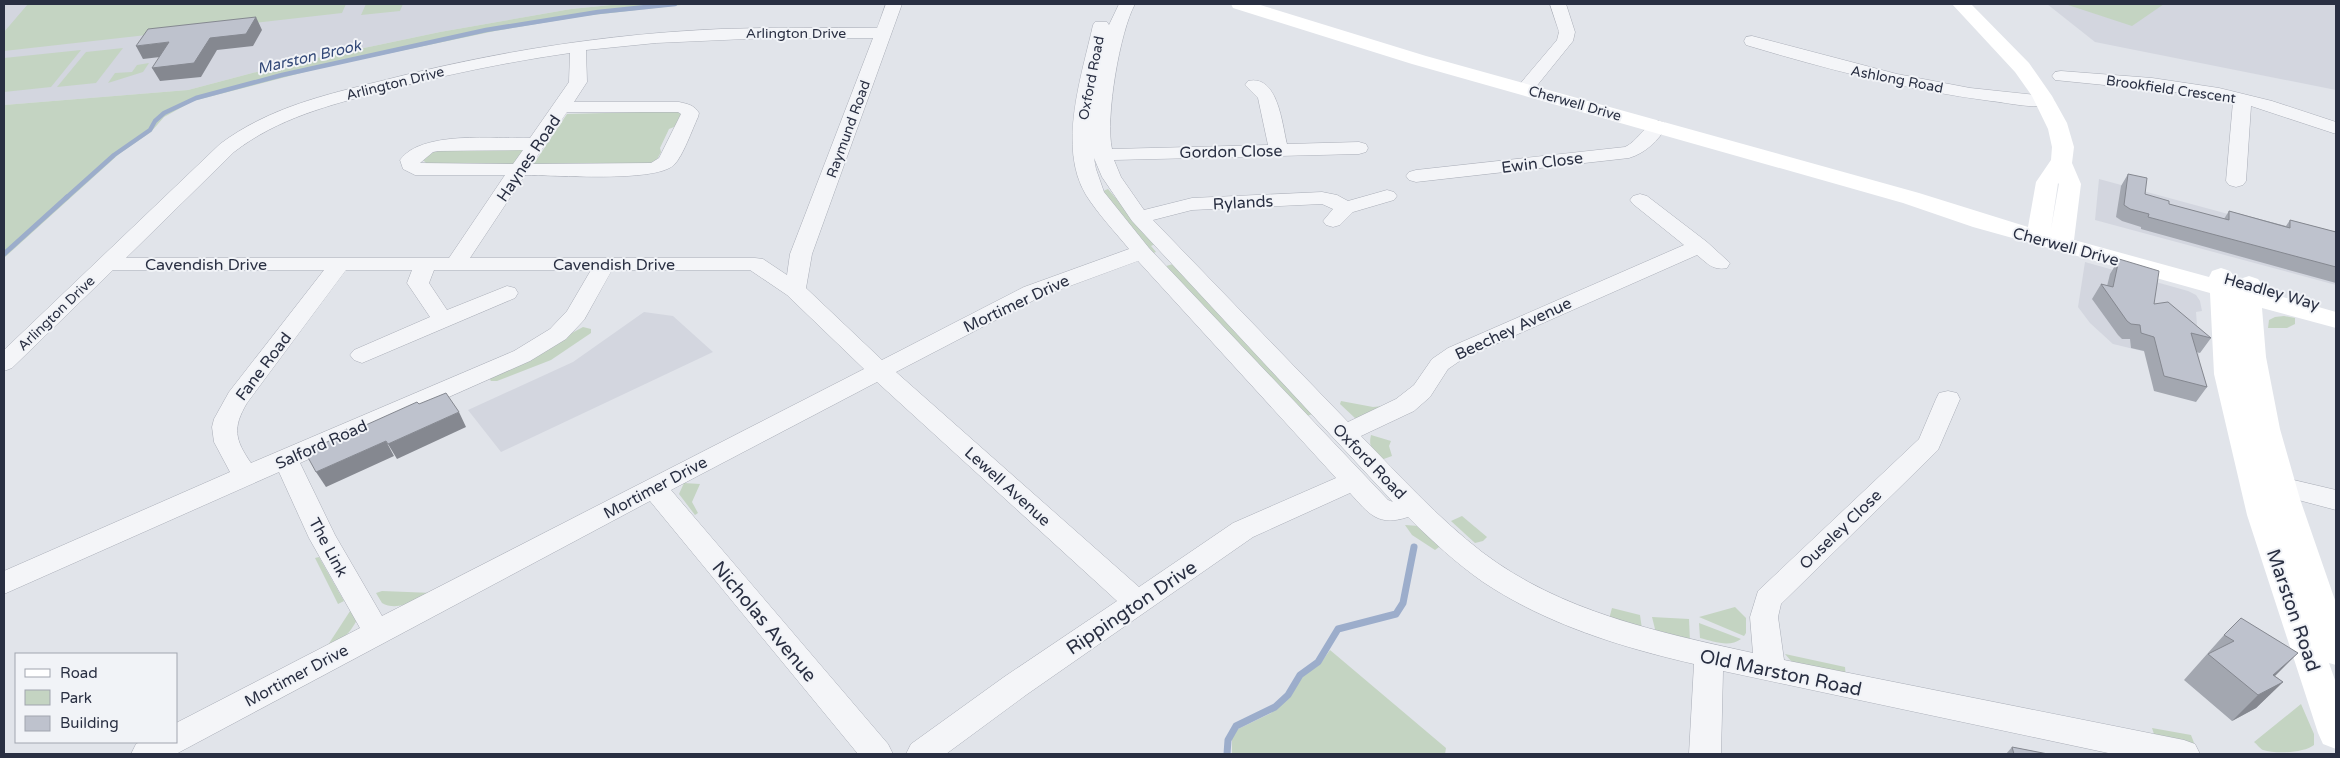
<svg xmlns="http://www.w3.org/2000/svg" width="2340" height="758" font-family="'Varela Round',sans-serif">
  <rect width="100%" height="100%" fill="#e1e4ea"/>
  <g fill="#d3d6df">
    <path d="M 4,4 L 621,4 L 571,9 L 440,32 L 283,65 L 188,90 L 4,105 Z"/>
    <path d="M 2047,4 L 2336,4 L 2336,90 L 2095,42 Z"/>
    <path d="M 2099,179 L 2276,227 L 2336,240 L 2336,285 L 2095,220 Z"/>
    <path d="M 2085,262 L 2188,291 L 2196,295 L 2200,301 L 2202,311 L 2196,312 L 2200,365 L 2113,344 L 2090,323 L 2078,307 Z"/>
    <path d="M 644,312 L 673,316 L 713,352 L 501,452 L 468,410 L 573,362 Z"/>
  </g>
  <g fill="#c4d4c2">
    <path d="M 28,4 L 353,4 L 346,4 L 342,13 L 4,51 L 4,32 Z"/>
    <path d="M 366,4 L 403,4 L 400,11 L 361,15 Z"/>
    <path d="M 621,4 L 690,4 L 584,16 L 495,31 L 324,67 L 193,101 L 164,117 L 151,132 L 119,154 L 4,258 L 4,105 L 188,90 L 283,65 L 440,32 L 571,9 Z"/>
    <path d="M 2065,4 L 2164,4 L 2132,26 Z"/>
    <path d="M 123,48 L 96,83 L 57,87 L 86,52 Z"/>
    <path d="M 81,50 L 51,87 L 4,92 L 4,58 Z"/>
    <path d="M 149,63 L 143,72 L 108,83 L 115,73 L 132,72 L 137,65 Z"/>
    <path d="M 680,111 L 685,114 L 674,127 L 669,129 L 660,148 L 661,152 L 655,163 L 650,165 L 531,168 L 567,114 Z"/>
    <path d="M 521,149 L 523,152 L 515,163 L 510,165 L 427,164 L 423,160 L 436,150 Z"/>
    <path d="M 1108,189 L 1155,244 L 1151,246 L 1156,252 L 1151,254 L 1103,191 Z"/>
    <path d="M 1173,264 L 1315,413 L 1307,416 L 1163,267 Z"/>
    <path d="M 2284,316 L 2295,318 L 2295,324 L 2287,328 L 2268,328 L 2269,320 L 2275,317 Z"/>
    <path d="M 583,327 L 591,329 L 591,333 L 551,360 L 497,381 L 491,381 L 489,378 Z"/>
    <path d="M 1341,401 L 1373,407 L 1384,406 L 1360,418 L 1355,418 L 1340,404 Z"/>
    <path d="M 1371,435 L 1391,441 L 1389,446 L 1392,456 L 1381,460 C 1373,452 1368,447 1371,435 Z"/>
    <path d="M 684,483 L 700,484 L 692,502 L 698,513 L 695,515 L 679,494 Z"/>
    <path d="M 1462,516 L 1487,537 L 1483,541 L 1475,543 L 1451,521 Z"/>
    <path d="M 1405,525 L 1419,526 L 1443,544 L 1435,550 L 1412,535 Z"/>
    <path d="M 319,557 L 344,601 L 338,604 L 315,558 Z"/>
    <path d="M 382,591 L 433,593 C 418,600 397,612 382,603 L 376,593 Z"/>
    <path d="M 354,605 L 360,614 C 350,634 345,638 326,648 Z"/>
    <path d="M 1735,607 L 1746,618 L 1746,633 L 1744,636 L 1699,617 Z"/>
    <path d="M 1612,608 L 1640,615 L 1642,629 L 1609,619 Z"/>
    <path d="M 1652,617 L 1689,619 L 1690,642 L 1656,633 Z"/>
    <path d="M 1699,623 L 1741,639 C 1729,648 1713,641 1700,638 Z"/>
    <path d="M 1330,650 L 1446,748 L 1445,754 L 1232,754 L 1232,738 L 1236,730 L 1271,713 L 1284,702 L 1300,678 L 1320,664 Z"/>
    <path d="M 1785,654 L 1845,667 L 1846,679 L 1792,662 Z"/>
    <path d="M 2301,704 L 2314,734 L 2314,745 C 2304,753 2276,754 2263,750 C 2260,749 2257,744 2254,742 Z"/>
    <path d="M 2152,728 L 2191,735 L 2196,748 L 2156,740 Z"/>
  </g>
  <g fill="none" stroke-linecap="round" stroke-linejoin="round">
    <path stroke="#9cadcb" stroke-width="4.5" d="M 66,198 L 114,155 L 150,130 L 155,121 L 164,113 L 196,98 L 282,75 L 486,30 L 598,12 L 675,4"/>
    <path stroke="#9cadcb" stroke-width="5" d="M 4,254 L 67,197"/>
    <path stroke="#9cadcb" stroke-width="7" d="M 1227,754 L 1228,740 L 1236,726 L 1275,707 L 1288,695 L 1300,675 L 1318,662 L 1338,629 L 1396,614 L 1403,603 L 1414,547"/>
    <g stroke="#aaaeb8" stroke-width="1">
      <g id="street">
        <path d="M 886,4 L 902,4 L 812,254 L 806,288 L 882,360 L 1024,287 L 1129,249 C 1115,232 1098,214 1086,195 C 1057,147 1082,75 1093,25 L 1095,22 L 1107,22 L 1109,25 L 1119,4 L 1135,4 C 1120,31 1105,118 1112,149 L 1268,145 L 1258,98 L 1245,85 L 1248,81 C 1278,74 1282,124 1287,144 L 1359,142 L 1366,144 L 1368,148 L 1366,152 L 1359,154 L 1114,160 L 1121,177 L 1144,210 L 1192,198 L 1322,192 L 1337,195 L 1348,201 L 1387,190 L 1394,192 L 1397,196 L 1394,200 L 1353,212 L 1340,225 L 1333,227 L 1326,225 L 1323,221 L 1333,209 L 1322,204 L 1192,210 L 1153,220 L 1348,422 L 1396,399 L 1414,385 L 1432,359 L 1448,348 L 1684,245 L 1633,204 L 1630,200 L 1633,196 L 1640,194 L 1647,196 L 1707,242 L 1730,263 L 1727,268 C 1713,271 1707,263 1697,255 L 1464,358 L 1448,369 L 1430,397 L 1414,411 L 1361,436 C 1400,476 1438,518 1482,552 C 1561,612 1658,632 1753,653 L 1750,617 L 1758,591 L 1919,439 L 1936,399 L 1939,393 L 1948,391 L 1957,393 L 1960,399 L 1938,450 L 1781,604 L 1778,617 L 1784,660 L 2184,740 L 2195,744 L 2200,754 L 2113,754 L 1723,671 L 1721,754 L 1689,754 L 1694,664 C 1620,647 1546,624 1483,582 C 1456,563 1432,541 1408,517 C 1378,527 1369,514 1350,493 L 1253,537 L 1026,695 L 946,754 L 906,754 L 911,744 L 1004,677 L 1117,601 L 877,382 L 671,490 L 888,744 L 893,754 L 858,754 L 650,501 L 176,754 L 131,754 L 136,744 L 140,742 L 176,742 L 176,723 L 360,628 L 309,538 L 279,472 L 4,594 L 4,571 L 230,472 L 214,442 L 212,427 L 214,419 L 229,392 L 324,270 L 113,270 L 12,368 L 4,371 L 4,350 L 220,144 C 268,108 324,95 381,81 C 493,52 606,34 721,29 C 773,27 825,28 877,28 ZM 768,38 L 873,38 L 790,254 L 787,275 L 763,259 L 755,258 L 470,258 L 525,175 C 554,175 655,183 674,165 C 683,156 692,130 698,117 L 699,113 C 694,105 688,104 679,102 L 574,102 L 587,82 L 586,50 L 656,43 ZM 570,53 L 569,82 L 530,138 C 496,139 421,130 400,160 L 403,169 L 415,175 L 505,175 L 449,258 L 126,258 L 234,152 C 278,118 330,105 383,91 C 445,75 507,62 570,53 ZM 567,112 L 678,112 L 681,114 L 659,158 L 651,163 L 532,164 ZM 523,150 L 513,164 L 420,163 L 433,152 L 438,151 ZM 1094,158 L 1102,177 L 1132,221 L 1393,502 L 1388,500 L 1149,248 L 1104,192 L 1096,169 ZM 1138,261 L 1336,478 L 1233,523 L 1139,587 L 896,372 L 1040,297 ZM 346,270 L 412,270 L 407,283 L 430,317 L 354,350 L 350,355 L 354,360 L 362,363 L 515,298 L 518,293 L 515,288 L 507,286 L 447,310 L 429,283 L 434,270 L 591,270 L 567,311 L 550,329 L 514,351 L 251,463 C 235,440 232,428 247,403 ZM 612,270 L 750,270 L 787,295 L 864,369 L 382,616 L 335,535 L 300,463 L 530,361 L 566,339 L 584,320 Z"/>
        <path d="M 1550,4 L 1566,4 L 1575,32 L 1573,41 L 1531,93 L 1519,93 L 1516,89 L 1519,85 L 1557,40 L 1559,32 Z"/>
        <path d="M 1752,36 L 1897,74 L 1970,88 L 2045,96 L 2051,97 L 2054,101 L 2051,105 C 2033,109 2009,103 1991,101 C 1907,90 1826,69 1746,45 L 1744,41 L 1746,37 Z"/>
        <path d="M 2061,71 L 2152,78 L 2219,88 L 2272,101 L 2336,122 L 2336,134 L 2251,106 L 2246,181 L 2243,185 L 2236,187 L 2229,185 L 2226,181 L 2233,102 L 2174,92 L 2055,80 L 2052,76 L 2055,72 Z"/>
        <path d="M 1658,121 L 1665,123 L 1667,127 C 1657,141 1646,153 1629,158 L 1416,182 L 1409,180 L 1406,176 L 1409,172 L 1416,170 L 1625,147 C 1638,141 1644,125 1658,121 Z"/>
        <path d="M 2281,477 L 2336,490 L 2336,510 L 2272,493 L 2268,486 L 2272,479 Z"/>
      </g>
    </g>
    <use href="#street" fill="#f4f5f8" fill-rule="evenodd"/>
    <path fill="#fff" fill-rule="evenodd" d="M 1231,4 L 1257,4 L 1426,56 L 1919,193 L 2028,227 L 2036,182 L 2051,160 L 2052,147 L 2048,129 L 2032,96 L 2015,72 L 1952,4 L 1971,4 L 2029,63 L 2052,96 L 2067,123 L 2074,147 L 2072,163 L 2081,184 L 2074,240 L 2209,277 L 2212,271 L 2221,268 L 2230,271 L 2234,276 L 2234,284 L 2236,284 L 2240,279 L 2249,276 L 2258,279 L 2262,284 L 2262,291 L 2336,312 L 2336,328 L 2262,308 L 2266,357 L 2280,429 L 2300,499 L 2336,603 L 2336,665 L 2329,663 L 2336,683 L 2336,749 L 2323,744 L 2318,733 L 2247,515 L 2214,374 L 2210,293 L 1973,227 L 1903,203 L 1412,64 L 1233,8 ZM 2058,183 L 2059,184 L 2051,229 Z"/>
  </g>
  <g fill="#a3a7b0">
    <path d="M 2128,174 L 2145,194 L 2169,204 L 2224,219 L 2229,211 L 2286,226 L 2290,220 L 2336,232 L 2336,283 L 2141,229 L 2141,227 L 2122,221 L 2116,217 L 2121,186 Z"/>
    <path d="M 2119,259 L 2154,304 L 2211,338 L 2200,353 L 2196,352 L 2207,387 L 2196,402 L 2154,391 L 2144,351 L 2131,348 L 2130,339 L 2122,339 L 2118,335 L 2092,299 L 2101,284 L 2107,286 L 2110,274 Z"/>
    <path d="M 2241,618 L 2275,676 L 2283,682 L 2256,708 L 2232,721 L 2184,680 L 2224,635 Z"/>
    <path d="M 2012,747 L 2048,754 L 2006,754 Z"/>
  </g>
  <g fill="#858890">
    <path d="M 256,17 L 262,30 L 253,46 L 217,50 L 201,77 L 160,81 L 152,68 L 210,38 Z"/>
    <path d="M 169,42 L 177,55 L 143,59 L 136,46 Z"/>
    <path d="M 459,412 L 466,427 L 397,459 L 388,444 Z"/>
    <path d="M 386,441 L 394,456 L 326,487 L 316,472 Z"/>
    <path d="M 2298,653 L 2272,679 L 2273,675 Z"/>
    <path d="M 2283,682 L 2256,708 L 2232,721 L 2258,695 Z"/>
  </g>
  <g fill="#bec2cd" stroke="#858890">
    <path d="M 256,17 L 246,34 L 210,38 L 194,63 L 152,68 L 169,42 L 136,46 L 148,29 Z"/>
    <path d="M 2128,174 L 2147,178 L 2145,194 L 2169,201 L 2169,204 L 2229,220 L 2229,211 L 2290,228 L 2290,220 L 2336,232 L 2336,267 L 2148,217 L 2149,214 L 2130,209 L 2124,205 Z"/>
    <path d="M 2119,259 L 2159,271 L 2154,304 L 2168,302 L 2211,338 L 2191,333 L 2207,387 L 2164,376 L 2154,337 L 2141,333 L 2140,325 L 2131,324 L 2127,321 L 2101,284 L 2113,287 Z"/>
    <path d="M 446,393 L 459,412 L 388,444 L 386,441 L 316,472 L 305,452 L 325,443 L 333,439 L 332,436 L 347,429 L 349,432 L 357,429 L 417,402 L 419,404 Z"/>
    <path d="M 2241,618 L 2298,653 L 2273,675 L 2283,682 L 2258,695 L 2208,654 L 2234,641 L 2224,635 Z"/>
    <path d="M 2012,747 L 2048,754 L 2014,754 Z"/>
  </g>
  <g text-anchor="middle" stroke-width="4" stroke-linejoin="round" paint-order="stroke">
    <g font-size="14" fill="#292f42" stroke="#f1f3f7">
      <text x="796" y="38">Arlington Drive</text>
      <text transform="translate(1091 78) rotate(-79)" y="5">Oxford Road</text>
      <text transform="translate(1897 79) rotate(11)" y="5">Ashlong Road</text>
      <text transform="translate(395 83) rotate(-14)" y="5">Arlington Drive</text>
      <text transform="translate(2171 89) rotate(8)" y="5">Brookfield Crescent</text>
      <text transform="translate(1575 103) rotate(16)" y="5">Cherwell Drive</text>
      <text transform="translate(848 129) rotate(-70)" y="5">Raymund Road</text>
      <text transform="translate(56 313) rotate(-44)" y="5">Arlington Drive</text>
    </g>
    <g font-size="15" font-style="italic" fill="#324877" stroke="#f1f3f7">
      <text transform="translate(309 57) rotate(-13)" y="5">Marston Brook</text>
    </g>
    <g font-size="16" fill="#292f42" stroke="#f1f3f7">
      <text transform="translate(1231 151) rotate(-1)" y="6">Gordon Close</text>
      <text transform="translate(528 158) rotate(-56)" y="6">Haynes Road</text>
      <text transform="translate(1542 162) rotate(-7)" y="6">Ewin Close</text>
      <text transform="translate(1243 202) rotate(-3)" y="6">Rylands</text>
      <text transform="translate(2066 246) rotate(15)" y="6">Cherwell Drive</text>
      <text x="206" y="270">Cavendish Drive</text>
      <text x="614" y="270">Cavendish Drive</text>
      <text transform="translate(2272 291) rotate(16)" y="6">Headley Way</text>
      <text transform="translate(1016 303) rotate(-25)" y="6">Mortimer Drive</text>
      <text transform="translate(1513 328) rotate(-25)" y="6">Beechey Avenue</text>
      <text transform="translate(263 366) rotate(-53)" y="6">Fane Road</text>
      <text transform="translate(321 444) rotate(-24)" y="6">Salford Road</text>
      <text transform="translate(1370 461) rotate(46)" y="6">Oxford Road</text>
      <text transform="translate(1008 486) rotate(42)" y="6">Lewell Avenue</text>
      <text transform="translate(655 487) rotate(-28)" y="6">Mortimer Drive</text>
      <text transform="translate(1840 529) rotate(-44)" y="6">Ouseley Close</text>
      <text transform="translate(329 547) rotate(62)" y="6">The Link</text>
      <text transform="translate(296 675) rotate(-28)" y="6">Mortimer Drive</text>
    </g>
    <g font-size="19" fill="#292f42" stroke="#f1f3f7">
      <text transform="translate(1131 607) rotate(-34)" y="7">Rippington Drive</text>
      <text transform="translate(2294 610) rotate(71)" y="7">Marston Road</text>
      <text transform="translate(765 621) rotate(50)" y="7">Nicholas Avenue</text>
      <text transform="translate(1781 672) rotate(12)" y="7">Old Marston Road</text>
    </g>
  </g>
  <rect width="2340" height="758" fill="none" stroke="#292f42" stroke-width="10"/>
  <rect x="15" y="653" width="162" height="90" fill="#f1f3f7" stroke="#a1a5af"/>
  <rect x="25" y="669" width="25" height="8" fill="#ffffff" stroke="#a1a5af"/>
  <text x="60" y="678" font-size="15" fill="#292f42">Road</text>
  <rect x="25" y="690" width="25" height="15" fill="#c4d4c2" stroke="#a1a5af"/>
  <text x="60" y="703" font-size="15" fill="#292f42">Park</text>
  <rect x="25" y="716" width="25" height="15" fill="#bec2cd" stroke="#a1a5af"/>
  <text x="60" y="728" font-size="15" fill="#292f42">Building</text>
</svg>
